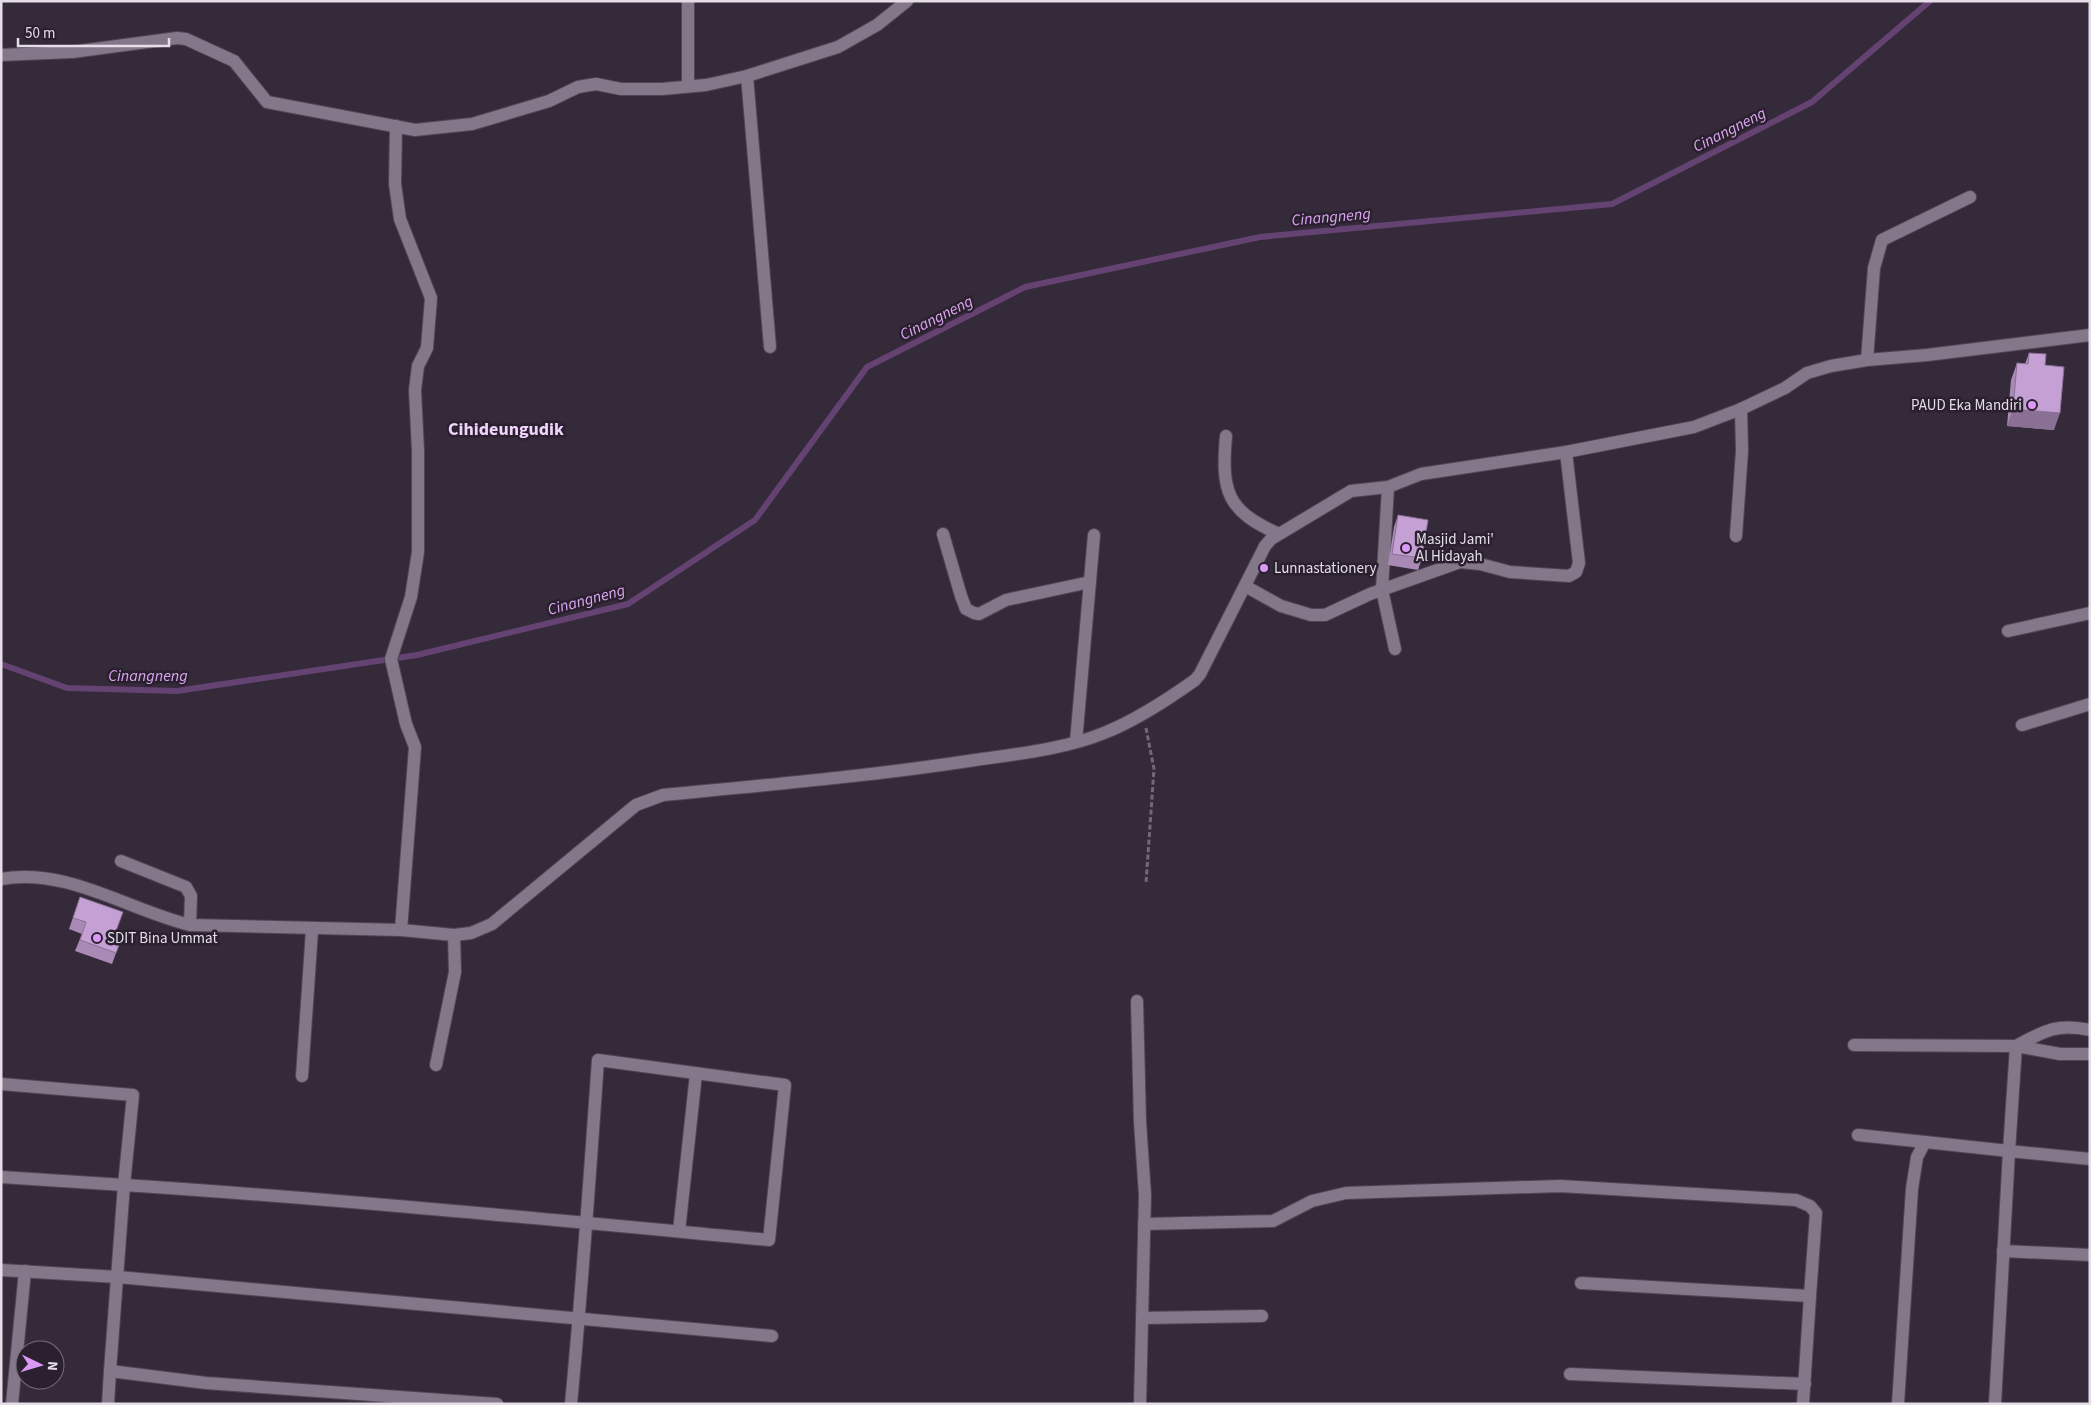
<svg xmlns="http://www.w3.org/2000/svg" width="2091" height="1405" font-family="'Source Sans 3',sans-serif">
  <rect width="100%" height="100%" fill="#352a39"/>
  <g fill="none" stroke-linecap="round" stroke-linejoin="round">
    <path stroke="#644372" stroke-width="6" d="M 1,664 L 67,688 L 177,691 L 417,655 L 628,604 L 755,520 L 867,367 L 1025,287 L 1260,237 L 1612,204 L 1812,102 L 1930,1"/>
    <g stroke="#504754" stroke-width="14">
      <g id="minor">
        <path d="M 688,3 L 688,86"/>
        <path d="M 1,55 L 72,52 L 177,38 L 186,39 L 234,61 L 267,102 L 415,130 L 472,124 L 549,101 L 578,87 L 596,84 L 621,89 L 662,89 L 706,85 L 747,76 L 838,47 L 877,25 L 907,1"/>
        <path d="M 747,76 L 770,347"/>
        <path d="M 396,126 L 395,184 L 400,219 L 431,298 L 427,348 L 418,366 L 415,390 L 418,451 L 418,552 L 411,597 L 391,659 L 406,724 L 415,747 L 401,930"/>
        <path d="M 1867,360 L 1874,268 L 1882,240 L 1970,197"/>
        <path d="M 1226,436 C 1221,492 1227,511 1279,534"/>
        <path d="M 1388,487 L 1382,590 L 1395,649"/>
        <path d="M 943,534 L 961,596 L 966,609 L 974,613 L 979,614 L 1006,600 L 1090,582"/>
        <path d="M 1736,536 L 1742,451 L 1741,409"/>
        <path d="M 1245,586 L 1281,606 L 1311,615 L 1325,615 L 1370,594 L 1460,562 L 1480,564 L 1510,572 L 1569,576 L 1576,572 L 1579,563 L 1566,452"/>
        <path d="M 2008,631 L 2090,613"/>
        <path d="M 2022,725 L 2090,704"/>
        <path d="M 1076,742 L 1094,535"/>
        <path d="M 121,861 L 186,887 L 191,896 L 190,925"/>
        <path d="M 1,879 C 67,867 128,910 190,925 L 401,930 L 454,935 L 471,933 L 492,924 L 636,805 L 663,795 C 767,785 871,776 975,760 C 1017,754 1065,749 1104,733 C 1137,720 1167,700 1195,680 L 1200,674 L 1265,546 L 1271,539 L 1351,491 L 1388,487 L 1421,474 L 1566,452 L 1694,427 L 1741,409 L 1785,388 L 1807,373 L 1831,366 L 1867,360 L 1927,355 L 2090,335"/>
        <path d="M 1137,1001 L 1140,1122 L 1145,1195 L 1140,1404"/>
        <path d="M 1854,1045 L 2016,1046 L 2009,1151 L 2090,1159"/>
        <path d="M 2016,1046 C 2044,1031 2057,1023 2090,1030"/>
        <path d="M 2016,1046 L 2060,1054 L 2090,1054"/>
        <path d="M 436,1065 L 455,972 L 454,935"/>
        <path d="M 302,1076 L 312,930"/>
        <path d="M 1,1084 L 133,1095 L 124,1185 L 1,1177"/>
        <path d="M 1858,1135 L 1925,1142"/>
        <path d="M 1144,1224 L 1273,1221 L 1312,1201 L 1346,1193 L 1560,1186 L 1796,1200 L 1810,1206 L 1816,1213 L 1810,1296"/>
        <path d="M 679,1231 L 696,1074"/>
        <path d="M 2003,1251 L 2090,1255"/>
        <path d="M 1,1270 L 118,1277 L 772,1336"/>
        <path d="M 1581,1283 L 1810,1296 L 1803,1404"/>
        <path d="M 1142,1318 L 1262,1316"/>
        <path d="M 1570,1374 L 1805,1384"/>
        <path d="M 12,1404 L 25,1271"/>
        <path d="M 108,1404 L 110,1371"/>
        <path d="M 497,1404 L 206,1383 L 110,1371 L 124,1185 C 339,1199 554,1220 769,1240 L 785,1085 L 598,1060 C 590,1175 582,1289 571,1404"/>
        <path d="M 1898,1404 L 1912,1189 L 1917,1157 L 1925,1142 L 2009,1151 L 1995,1404"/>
      </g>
    </g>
    <path stroke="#736976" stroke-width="3" stroke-dasharray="5 2.5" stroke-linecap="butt" d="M 1146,728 L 1154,769 L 1146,883"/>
    <use href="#minor" stroke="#847789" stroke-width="12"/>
  </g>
  <g fill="#a98ab6">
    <path d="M 2029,353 L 2045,365 L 2054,430 L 2007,426 L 2011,380 L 2017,363 L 2025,364 Z"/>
    <path d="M 1398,515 L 1422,558 L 1418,570 L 1388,565 L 1394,527 Z"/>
    <path d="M 80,897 L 116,931 L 123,934 L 112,964 L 75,951 L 82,934 L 69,929 Z"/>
  </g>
  <path fill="#8a7094" d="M 2013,409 L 2060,413 L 2054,430 L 2007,426 Z"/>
  <g fill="#c5a0d4" stroke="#8a7094">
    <path d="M 2029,353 L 2046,354 L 2045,365 L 2064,367 L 2060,413 L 2013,409 L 2017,363 L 2028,364 Z"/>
    <path d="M 1398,515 L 1428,520 L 1422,558 L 1392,554 Z"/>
    <path d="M 80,897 L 123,912 L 116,931 L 123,934 L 116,953 L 80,940 L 86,922 L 73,918 Z"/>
  </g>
  <g fill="#db99f5" stroke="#2b202f" stroke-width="2">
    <circle cx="2032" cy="405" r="5"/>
    <circle cx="1406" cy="548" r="5"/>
    <circle cx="1264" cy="568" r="5"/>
    <circle cx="97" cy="938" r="5"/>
  </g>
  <g text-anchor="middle" stroke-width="5" stroke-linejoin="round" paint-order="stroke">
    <g font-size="15" fill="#e5dee8" stroke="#2b202f" text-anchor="start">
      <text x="2022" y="410" text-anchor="end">PAUD Eka Mandiri</text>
      <text x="1416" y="544">Masjid Jami'<tspan x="1416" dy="17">Al Hidayah</tspan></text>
      <text x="1274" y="573">Lunnastationery</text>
      <text x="107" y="943">SDIT Bina Ummat</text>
    </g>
    <g font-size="16" font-style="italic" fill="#dba7f0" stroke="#2b202f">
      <text transform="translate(1729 129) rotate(-27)" y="6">Cinangneng</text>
      <text transform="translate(1331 216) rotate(-5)" y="6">Cinangneng</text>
      <text transform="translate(936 317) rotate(-27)" y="6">Cinangneng</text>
      <text transform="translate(586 599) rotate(-15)" y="6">Cinangneng</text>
      <text x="148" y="681">Cinangneng</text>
    </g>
    <g font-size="18" font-weight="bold" fill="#efd4fb" stroke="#2b202f">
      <text x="506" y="435">Cihideungudik</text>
    </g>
  </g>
  <rect width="2091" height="1405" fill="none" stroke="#e5dee8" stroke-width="5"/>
  <g transform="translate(40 1365) rotate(95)"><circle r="24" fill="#2b202f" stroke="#756c79"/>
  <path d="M0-4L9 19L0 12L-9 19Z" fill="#db99f5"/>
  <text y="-8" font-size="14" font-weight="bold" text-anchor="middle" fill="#e5dee8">N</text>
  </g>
  <path d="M18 38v8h151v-8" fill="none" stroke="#e5dee8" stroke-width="2.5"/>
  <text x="25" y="38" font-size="15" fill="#e5dee8" stroke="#2b202f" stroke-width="4" paint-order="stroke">50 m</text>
</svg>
